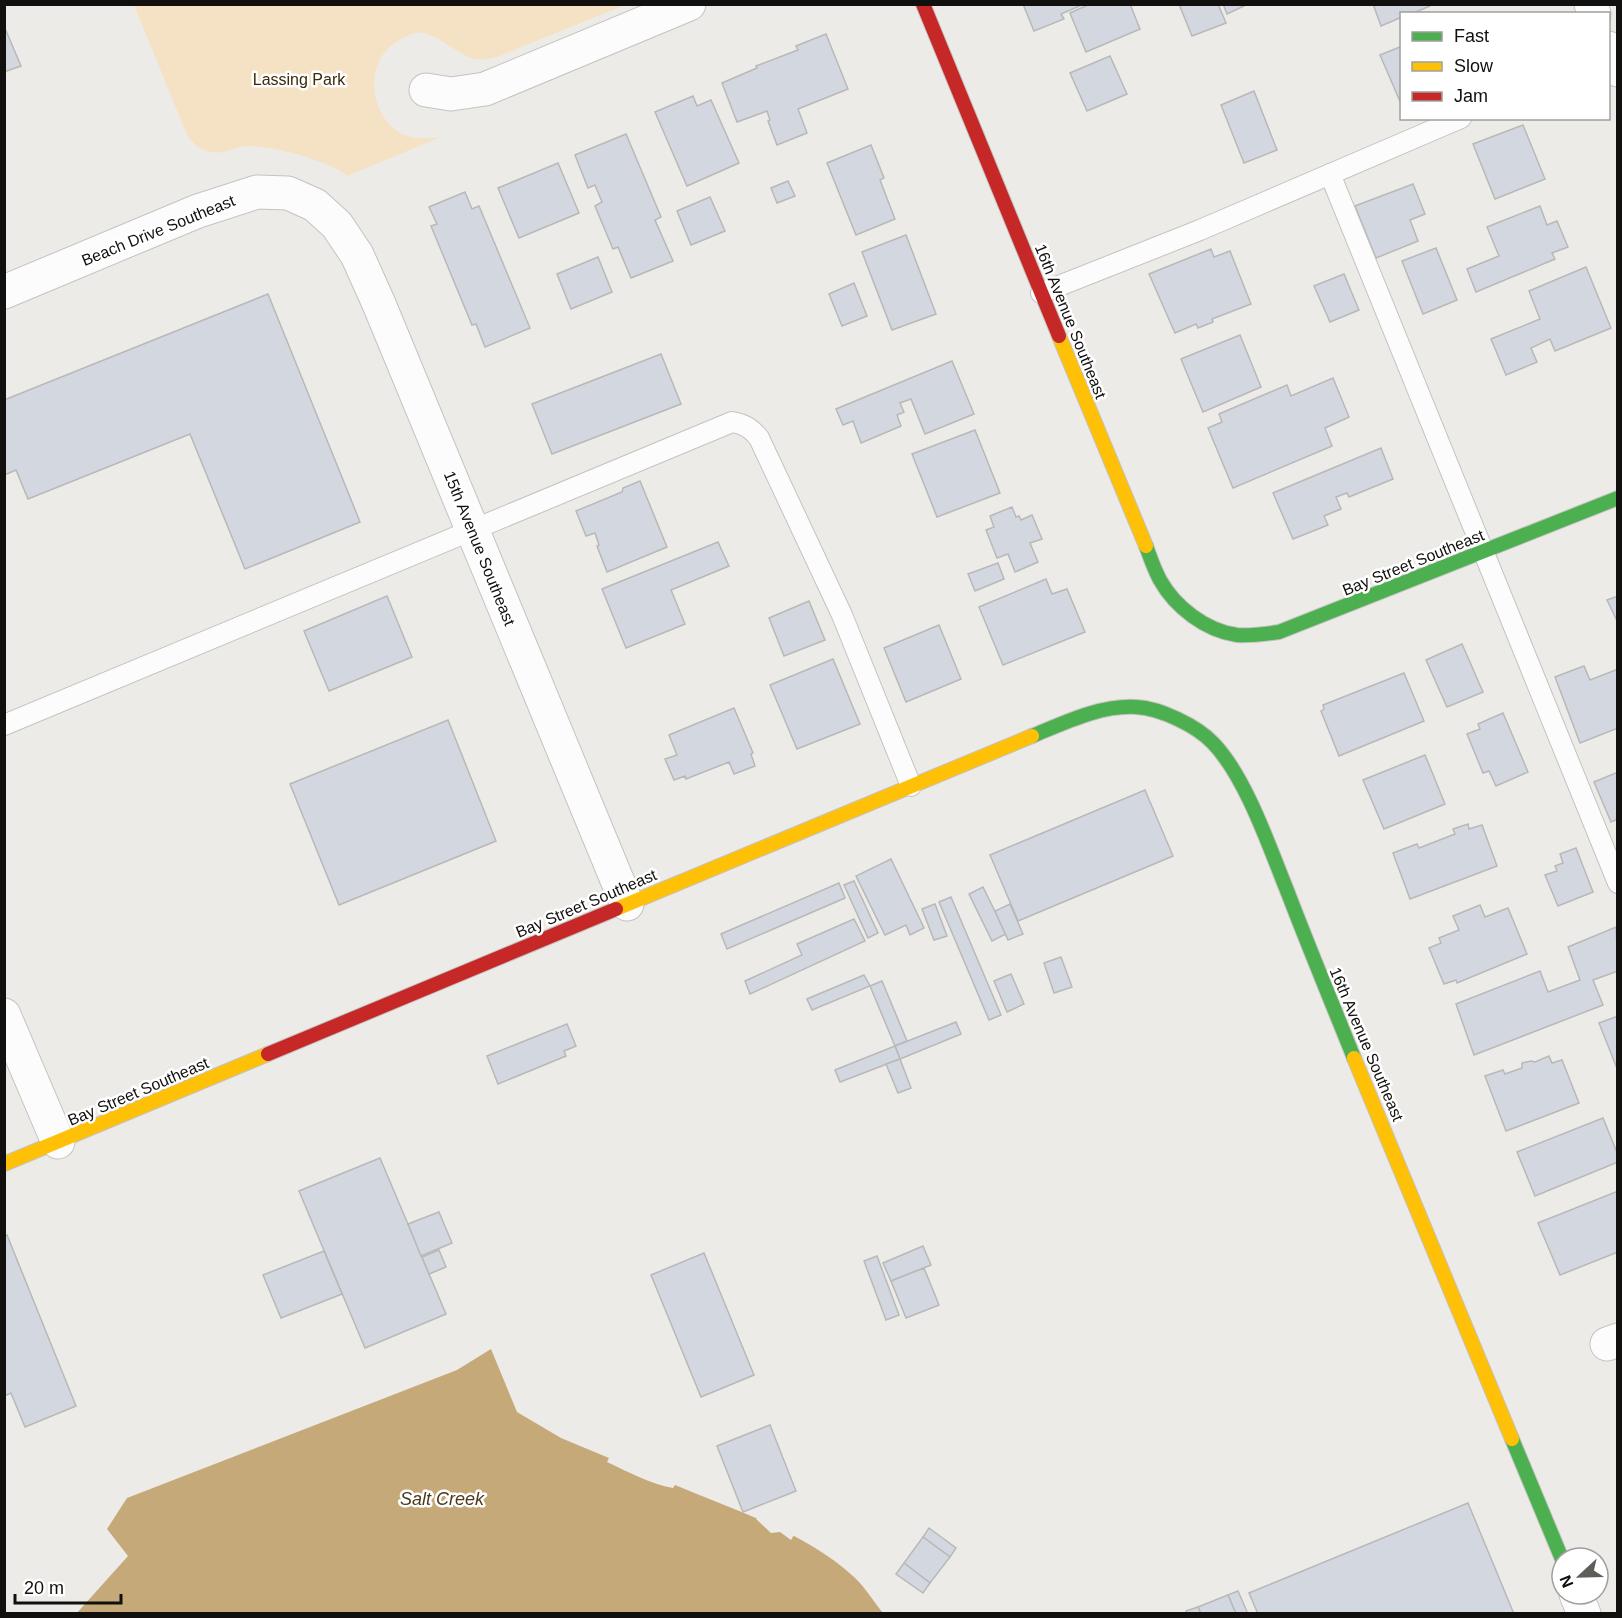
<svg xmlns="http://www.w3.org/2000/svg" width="1622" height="1618" font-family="Helvetica,sans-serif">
  <rect width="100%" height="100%" fill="#edebe8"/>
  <path fill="#f5e2c4" d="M 134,5 L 625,5 L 502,55 C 493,58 484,61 475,59 C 455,55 431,26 412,34 C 403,37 390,45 385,52 C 364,77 375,123 405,135 C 417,140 429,138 441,137 L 347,176 C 329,160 269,145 245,146 C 239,147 232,150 227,151 C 209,156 197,149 187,135 Z"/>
  <path fill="#c6a979" d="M 491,1349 L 517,1412 L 522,1415 L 561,1438 L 609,1458 L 607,1462 C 628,1472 651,1484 673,1488 L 675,1485 C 736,1511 804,1531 854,1577 C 865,1587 874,1602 883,1613 L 76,1614 L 128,1556 L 107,1529 L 127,1498 L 457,1370 Z"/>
  <path fill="#edebe8" d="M 759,1517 L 790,1531 L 794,1535 L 791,1540 L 780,1532 L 771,1533 L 756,1519 Z"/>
  <g fill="#d3d8e0" stroke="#b8b8b8" stroke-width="1.5">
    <path d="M 1023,4 L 1084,4 L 1061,14 L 1064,19 L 1034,31 Z"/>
    <path d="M 1090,4 L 1130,4 L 1140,29 L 1086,52 L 1070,13 Z"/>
    <path d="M 1179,4 L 1218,4 L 1226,23 L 1192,36 Z"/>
    <path d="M 1223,4 L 1248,4 L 1227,14 Z"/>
    <path d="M 1373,4 L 1430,4 L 1430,6 L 1411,14 L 1402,14 L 1402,17 L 1381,26 Z"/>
    <path d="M 4,26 L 21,66 L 4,72 Z"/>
    <path d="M 826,34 L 848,89 L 798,109 L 807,133 L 777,145 L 768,121 L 770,120 L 767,111 L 737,122 L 722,83 L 757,68 L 756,66 L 798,50 L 796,46 Z"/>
    <path d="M 1402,46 L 1402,106 L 1380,55 Z"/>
    <path d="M 1110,56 L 1127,94 L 1087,111 L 1070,73 Z"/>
    <path d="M 1254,91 L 1277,150 L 1244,163 L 1221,105 Z"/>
    <path d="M 693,96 L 697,106 L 711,100 L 739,163 L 687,186 L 655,112 Z"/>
    <path d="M 1523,125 L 1545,179 L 1495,199 L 1473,144 Z"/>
    <path d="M 626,134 L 661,217 L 655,220 L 673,261 L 631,278 L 618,247 L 613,249 L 595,206 L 602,202 L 595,185 L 588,188 L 575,155 Z"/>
    <path d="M 871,145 L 884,178 L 880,180 L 895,219 L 856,235 L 827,163 Z"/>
    <path d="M 558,163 L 579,213 L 519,238 L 498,188 Z"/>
    <path d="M 788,181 L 795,196 L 777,203 L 771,188 Z"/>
    <path d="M 1413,184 L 1425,214 L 1410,220 L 1418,241 L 1376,258 L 1355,206 Z"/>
    <path d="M 465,192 L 472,209 L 479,206 L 530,328 L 485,347 L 476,324 L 472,325 L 431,226 L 437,224 L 429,207 Z"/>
    <path d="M 710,197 L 725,231 L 691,245 L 677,211 Z"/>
    <path d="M 1540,206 L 1547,225 L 1557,221 L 1568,247 L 1552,253 L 1555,259 L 1476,292 L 1467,269 L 1499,256 L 1487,227 Z"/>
    <path d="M 906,235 L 936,314 L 892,330 L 862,252 Z"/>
    <path d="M 1436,248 L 1457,300 L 1423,314 L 1402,261 Z"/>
    <path d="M 1211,249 L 1214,257 L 1230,251 L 1251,304 L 1212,319 L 1213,322 L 1198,328 L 1196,324 L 1175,333 L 1149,274 Z"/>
    <path d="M 598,257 L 612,292 L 571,309 L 557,274 Z"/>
    <path d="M 1586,267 L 1611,328 L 1555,351 L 1550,339 L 1531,348 L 1537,362 L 1506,375 L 1491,339 L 1540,319 L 1529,291 Z"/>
    <path d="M 1344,274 L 1359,310 L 1330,322 L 1314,286 Z"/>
    <path d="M 854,283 L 867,316 L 842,326 L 829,294 Z"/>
    <path d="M 268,294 L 360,522 L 245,569 L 190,434 L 28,499 L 16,470 L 4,475 L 4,400 Z"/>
    <path d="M 1240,335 L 1261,387 L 1203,412 L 1181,359 Z"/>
    <path d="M 661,354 L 681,404 L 552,454 L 532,404 Z"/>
    <path d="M 952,361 L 974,414 L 925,434 L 911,399 L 900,403 L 904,412 L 897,415 L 901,426 L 861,443 L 853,421 L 843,425 L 836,409 Z"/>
    <path d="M 1333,378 L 1349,417 L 1325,428 L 1332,446 L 1233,488 L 1208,428 L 1222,422 L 1219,414 L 1287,385 L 1291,396 Z"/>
    <path d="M 975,430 L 1000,493 L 937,517 L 912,454 Z"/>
    <path d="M 1381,448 L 1393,479 L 1349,497 L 1347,493 L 1336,497 L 1341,509 L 1324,516 L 1328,525 L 1293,539 L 1273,493 Z"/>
    <path d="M 640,481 L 667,547 L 607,572 L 597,546 L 599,545 L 595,533 L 586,536 L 576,511 L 622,492 L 623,488 Z"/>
    <path d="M 1012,507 L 1016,517 L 1019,516 L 1021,520 L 1032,515 L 1042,539 L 1030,543 L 1038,562 L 1015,572 L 1008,554 L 997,558 L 986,530 L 994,527 L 990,516 Z"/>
    <path d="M 718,542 L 729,566 L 671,590 L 685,624 L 626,648 L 602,589 Z"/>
    <path d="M 998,563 L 1004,579 L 975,591 L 968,574 Z"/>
    <path d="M 1046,579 L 1052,594 L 1067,589 L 1085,632 L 1003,665 L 979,607 Z"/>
    <path d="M 387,596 L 412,657 L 329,691 L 304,631 Z"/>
    <path d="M 1618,596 L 1618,623 L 1607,600 Z"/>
    <path d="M 809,601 L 825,640 L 784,656 L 769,618 Z"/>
    <path d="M 939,625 L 961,679 L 906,702 L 884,648 Z"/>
    <path d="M 1462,644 L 1483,692 L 1447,707 L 1426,660 Z"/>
    <path d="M 833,659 L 860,724 L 797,749 L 770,685 Z"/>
    <path d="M 1584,666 L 1590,680 L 1618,669 L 1618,728 L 1580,743 L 1555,677 Z"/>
    <path d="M 1404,673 L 1424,721 L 1339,756 L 1321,711 L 1324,709 L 1323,705 Z"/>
    <path d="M 734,708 L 753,753 L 751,754 L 755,766 L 734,774 L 729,762 L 686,779 L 685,776 L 674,780 L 665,759 L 677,755 L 669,735 Z"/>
    <path d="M 1503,713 L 1528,772 L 1496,786 L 1489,771 L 1483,773 L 1467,734 L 1480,729 L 1478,724 Z"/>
    <path d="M 448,720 L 496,841 L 339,905 L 290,784 Z"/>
    <path d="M 1425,755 L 1445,804 L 1384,829 L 1363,780 Z"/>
    <path d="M 1618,772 L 1618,819 L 1611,822 L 1594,782 Z"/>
    <path d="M 1145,790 L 1173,856 L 1018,921 L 990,855 Z"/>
    <path d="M 1468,824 L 1469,829 L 1482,825 L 1497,866 L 1410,899 L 1393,853 L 1417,844 L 1419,848 L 1455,834 L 1453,829 Z"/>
    <path d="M 1576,848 L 1593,892 L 1558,906 L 1545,875 L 1557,871 L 1555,866 L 1563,863 L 1560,854 Z"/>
    <path d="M 891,859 L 924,928 L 910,935 L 906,925 L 885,935 L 856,876 Z"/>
    <path d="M 854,881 L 878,933 L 868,938 L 844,885 Z"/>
    <path d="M 839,883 L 845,898 L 727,949 L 721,934 Z"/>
    <path d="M 983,887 L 1006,934 L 992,941 L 969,894 Z"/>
    <path d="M 951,897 L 1001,1015 L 989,1020 L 939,902 Z"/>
    <path d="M 935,904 L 947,936 L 934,940 L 922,909 Z"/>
    <path d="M 1010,904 L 1023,934 L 1008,940 L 995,911 Z"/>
    <path d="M 1480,905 L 1485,917 L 1508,908 L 1527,954 L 1457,983 L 1456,980 L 1444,984 L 1429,948 L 1441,943 L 1439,938 L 1459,930 L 1453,916 Z"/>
    <path d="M 854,919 L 865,941 L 750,994 L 745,981 L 802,955 L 797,944 Z"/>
    <path d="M 1616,927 L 1618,971 L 1593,980 L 1603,1005 L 1474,1055 L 1456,1004 L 1540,971 L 1548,992 L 1580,980 L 1568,947 Z"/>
    <path d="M 1061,957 L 1072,987 L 1054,993 L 1044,963 Z"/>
    <path d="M 1011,974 L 1024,1004 L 1007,1012 L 994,981 Z"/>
    <path d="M 864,975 L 870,986 L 812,1010 L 807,999 Z"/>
    <path d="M 882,981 L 907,1041 L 895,1046 L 870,986 Z"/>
    <path d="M 1618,1016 L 1618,1065 L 1616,1066 L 1599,1023 Z"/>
    <path d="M 956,1022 L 961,1034 L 900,1059 L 895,1046 Z"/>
    <path d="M 567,1024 L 576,1046 L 564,1051 L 566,1056 L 498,1084 L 487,1056 Z"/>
    <path d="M 895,1046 L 900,1059 L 840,1082 L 835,1070 Z"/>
    <path d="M 1549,1056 L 1552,1063 L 1562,1060 L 1579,1103 L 1506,1131 L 1485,1076 L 1503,1070 L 1505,1074 L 1522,1068 L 1522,1063 L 1531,1061 L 1535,1062 Z"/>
    <path d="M 900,1059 L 911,1088 L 898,1093 L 886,1064 Z"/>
    <path d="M 1603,1118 L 1618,1155 L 1618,1162 L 1535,1196 L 1517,1152 Z"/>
    <path d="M 380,1158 L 446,1314 L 365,1348 L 299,1191 Z"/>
    <path d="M 1618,1191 L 1618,1252 L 1560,1275 L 1538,1223 Z"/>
    <path d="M 439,1212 L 452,1243 L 421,1256 L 408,1224 Z"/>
    <path d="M 7,1235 L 76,1406 L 25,1427 L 11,1393 L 4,1396 L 4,1236 Z"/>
    <path d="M 923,1246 L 931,1265 L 891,1281 L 883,1263 Z"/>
    <path d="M 439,1250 L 446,1267 L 429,1274 L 422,1257 Z"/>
    <path d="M 324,1251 L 342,1294 L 281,1318 L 263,1275 Z"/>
    <path d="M 704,1253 L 754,1375 L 701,1397 L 651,1275 Z"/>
    <path d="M 877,1256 L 899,1315 L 886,1320 L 864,1261 Z"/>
    <path d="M 924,1268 L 939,1305 L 906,1318 L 891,1281 Z"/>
    <path d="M 770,1425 L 796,1491 L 743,1512 L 717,1446 Z"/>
    <path d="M 1468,1503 L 1514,1614 L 1258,1614 L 1249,1593 Z"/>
    <path d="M 929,1528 L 956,1548 L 950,1557 L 923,1537 Z"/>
    <path d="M 923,1537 L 950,1557 L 930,1583 L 904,1563 Z"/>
    <path d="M 904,1563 L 930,1583 L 923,1593 L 896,1574 Z"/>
    <path d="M 1238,1591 L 1248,1614 L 1236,1614 L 1228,1595 Z"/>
    <path d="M 1228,1595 L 1236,1614 L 1201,1614 L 1198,1607 Z"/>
    <path d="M 1198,1607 L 1201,1614 L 1187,1614 L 1186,1611 Z"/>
  </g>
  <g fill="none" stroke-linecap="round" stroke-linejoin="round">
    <g stroke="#c5c3c0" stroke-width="22">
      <g id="lane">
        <path d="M 1330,174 L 1618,883"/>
        <path d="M 1041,293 L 1200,230 L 1461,118"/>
        <path d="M 4,725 L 732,422 C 744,424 751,428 759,438 L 842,615 L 911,786"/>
      </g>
    </g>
    <g stroke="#c5c3c0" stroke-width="35">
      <g id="street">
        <path d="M 1591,4 L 1594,14"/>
        <path d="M 1608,48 L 1618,70"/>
        <path d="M 426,90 L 451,94 L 485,89 L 689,4"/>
        <path d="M 4,292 L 198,211 L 257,192 L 288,193 L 315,205 L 337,225 L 357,255 L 379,304 L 627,904"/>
        <path d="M 4,1015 L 58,1142"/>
        <path d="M 1607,1344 L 1618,1340"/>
        <path d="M 1576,1594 L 1584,1614"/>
      </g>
    </g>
    <g stroke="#c5c3c0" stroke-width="16">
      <g id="fast">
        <path d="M 1146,546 C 1150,557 1154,569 1160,580 C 1175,607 1206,631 1237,635 C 1251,636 1265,634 1279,632 L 1618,498"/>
        <path d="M 1032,736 C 1064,723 1100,705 1136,707 C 1160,708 1197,726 1213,743 C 1246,777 1270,849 1288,893 C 1309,948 1332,1003 1354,1058"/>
        <path d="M 1512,1439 L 1562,1559"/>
      </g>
    </g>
    <g stroke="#c5c3c0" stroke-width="16">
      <g id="slow">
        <path d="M 1059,336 L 1146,546"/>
        <path d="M 616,909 L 1032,736"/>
        <path d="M 1354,1058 L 1512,1439"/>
        <path d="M 4,1164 L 268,1054"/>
      </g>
    </g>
    <g stroke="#c5c3c0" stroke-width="16">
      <g id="jam">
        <path d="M 923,4 L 1059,336"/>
        <path d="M 268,1054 L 616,909"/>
      </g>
    </g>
    <use href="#lane" stroke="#fcfcfc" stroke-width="20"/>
    <use href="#street" stroke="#fcfcfc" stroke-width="33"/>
    <use href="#fast" stroke="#4caf50" stroke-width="14"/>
    <use href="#slow" stroke="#ffc107" stroke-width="14"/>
    <use href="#jam" stroke="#c62828" stroke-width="14"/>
  </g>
  <g text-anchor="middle" stroke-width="5" stroke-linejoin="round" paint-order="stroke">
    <g font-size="16" fill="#3b290b" stroke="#fff">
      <text x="299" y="85">Lassing Park</text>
    </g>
    <g font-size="16" fill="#11100e" stroke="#fff">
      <text transform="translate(158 230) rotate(-22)" y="6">Beach Drive Southeast</text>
      <text transform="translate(1071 321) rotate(68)" y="6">16th Avenue Southeast</text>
      <text transform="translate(480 548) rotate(68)" y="6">15th Avenue Southeast</text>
      <text transform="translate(1413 562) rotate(-22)" y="6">Bay Street Southeast</text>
      <text transform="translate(586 903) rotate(-23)" y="6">Bay Street Southeast</text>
      <text transform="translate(1367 1044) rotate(67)" y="6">16th Avenue Southeast</text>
      <text transform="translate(138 1091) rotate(-23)" y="6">Bay Street Southeast</text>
    </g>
    <g font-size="18" font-style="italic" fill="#4b391b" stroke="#fff">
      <text x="442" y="1505">Salt Creek</text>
    </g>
  </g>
  <rect width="1622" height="1618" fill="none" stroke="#11100e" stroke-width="12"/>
  <rect x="1400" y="12" width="210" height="108" fill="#ffffff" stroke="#a09f9f" stroke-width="1.5"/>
  <rect x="1412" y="32" width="30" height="9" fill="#4caf50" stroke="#a09f9f" stroke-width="1.5"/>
  <text x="1454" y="42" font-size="18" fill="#11100e">Fast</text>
  <rect x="1412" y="62" width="30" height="9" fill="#ffc107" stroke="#a09f9f" stroke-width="1.5"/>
  <text x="1454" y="72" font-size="18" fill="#11100e">Slow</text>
  <rect x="1412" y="92" width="30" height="9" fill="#c62828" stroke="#a09f9f" stroke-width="1.5"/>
  <text x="1454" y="102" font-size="18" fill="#11100e">Jam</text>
  <g transform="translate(1580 1576) rotate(248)"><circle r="28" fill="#ffffff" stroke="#a09f9f" stroke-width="1.5"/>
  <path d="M0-4.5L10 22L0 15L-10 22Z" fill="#5e5d5a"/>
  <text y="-9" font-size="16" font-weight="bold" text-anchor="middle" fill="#11100e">N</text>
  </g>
  <path d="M15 1594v9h106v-9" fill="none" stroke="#11100e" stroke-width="3"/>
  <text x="24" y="1594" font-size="18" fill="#11100e" stroke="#ffffff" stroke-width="4.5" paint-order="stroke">20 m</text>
</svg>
